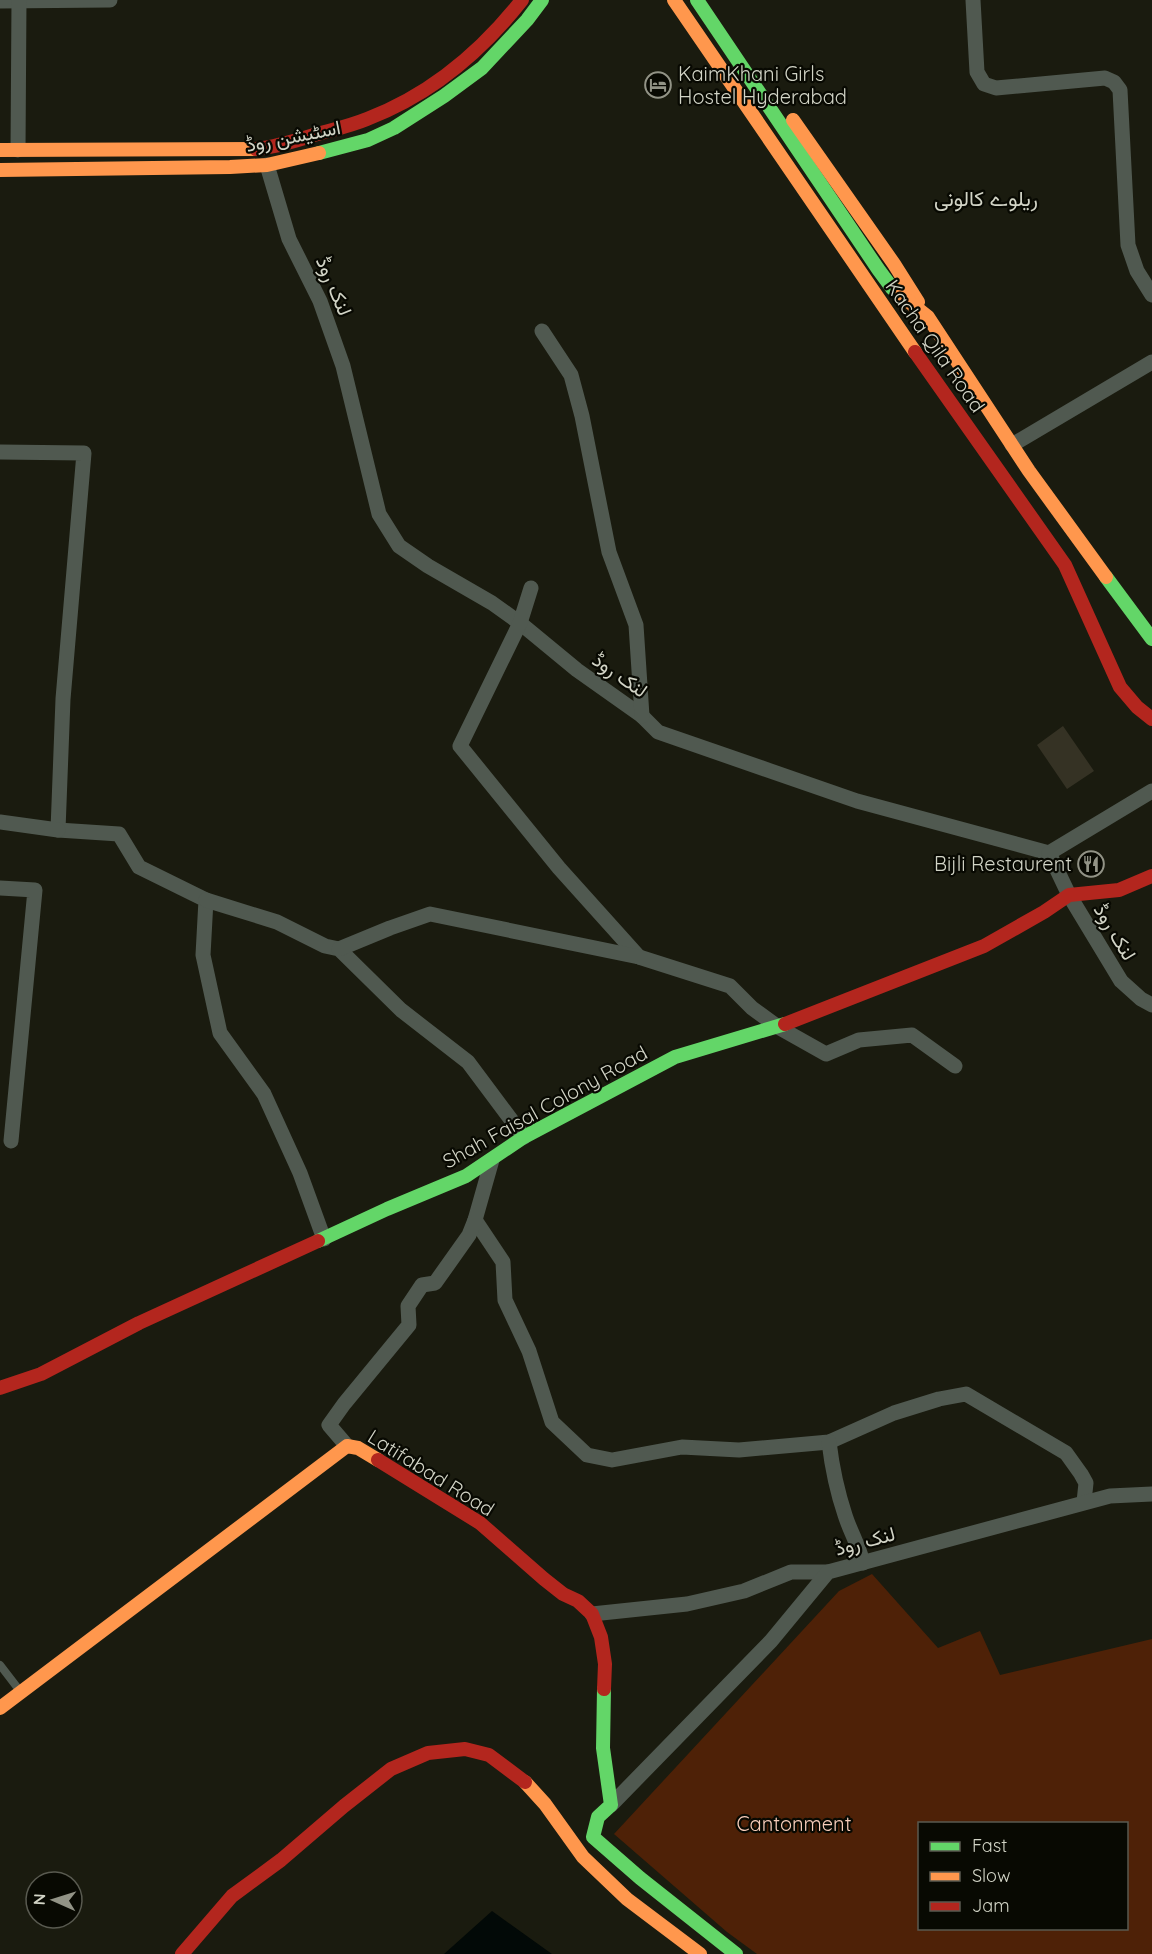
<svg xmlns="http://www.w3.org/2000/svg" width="1152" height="1954" font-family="Quicksand,Vazirmatn,sans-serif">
  <rect width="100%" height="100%" fill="#1a1b0f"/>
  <path fill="#4e2107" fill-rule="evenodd" d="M 872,1574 L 938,1648 L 980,1631 L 1000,1675 L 1152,1639 L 1152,1954 L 757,1954 L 727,1932 L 614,1834 L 839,1591 ZM 920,1824 L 1126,1824 L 1126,1928 L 920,1928 Z"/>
  <path fill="#020907" d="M 492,1911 L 552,1954 L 444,1954 Z"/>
  <path fill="#353224" d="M 1063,726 L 1094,771 L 1067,789 L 1037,745 Z"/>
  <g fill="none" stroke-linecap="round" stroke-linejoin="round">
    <path stroke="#505950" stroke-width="8" d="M 0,1665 L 20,1691"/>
    <g stroke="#505950" stroke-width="15">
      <path d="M 973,0 L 977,72 L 984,84 L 996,88 L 1105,78 L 1114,82 L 1120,90 L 1128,245 L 1137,271 L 1152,295"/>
      <path d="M 0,1 L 110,0"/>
      <path d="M 18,150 L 19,0"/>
      <path d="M 267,165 L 289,239 L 320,301 L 343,366 L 379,514 L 399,546 L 428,566 L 492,603 L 520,623 L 577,670 L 642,716 L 658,732 L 857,801 L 1049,853 L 1069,895 L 1121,981 L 1141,999 L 1152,1005"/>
      <path d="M 542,331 L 571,375 L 582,416 L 609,552 L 636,625 L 642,716"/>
      <path d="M 1012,445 L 1152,362"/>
      <path d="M 0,452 L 84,453 L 63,699 L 58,830 L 119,834 L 139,867 L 206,900 L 203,955 L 220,1033 L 264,1094 L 300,1173 L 324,1239"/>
      <path d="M 531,588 L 520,623 L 460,746 L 559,868 L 639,957"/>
      <path d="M 0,822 L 58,830"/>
      <path d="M 1049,853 L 1152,791"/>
      <path d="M 0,888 L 35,890 L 11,1141"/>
      <path d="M 206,900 L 277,922 L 325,946 L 339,949 L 401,1010 L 468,1062 L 524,1137"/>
      <path d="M 339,949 L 390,928 L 430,914 L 639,957 L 730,986 L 752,1008 L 778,1027 L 826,1054 L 859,1040 L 912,1035 L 955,1066"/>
      <path d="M 475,1220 L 503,1262 L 505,1300 L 529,1351 L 552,1422 L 587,1455 L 612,1460 L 682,1447 L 739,1450 L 829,1442 L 894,1413 L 939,1399 L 966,1394 L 1066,1453 L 1081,1474 L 1086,1483 L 1084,1502"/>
      <path d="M 829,1442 C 832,1467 837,1491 845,1515 C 850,1531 859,1546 863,1563"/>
      <path d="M 347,1446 L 329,1425 L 344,1404 L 409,1325 L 408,1306 L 422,1285 L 435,1283 L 469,1235 L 475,1220 L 492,1160"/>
      <path d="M 592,1614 L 687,1604 L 744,1591 L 791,1572 L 828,1572"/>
      <path d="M 611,1805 L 771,1641 L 828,1572 L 1110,1496 L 1152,1494"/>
    </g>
    <g stroke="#63d668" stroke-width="14">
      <path d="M 697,0 L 878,269 L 892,288 L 898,293"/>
      <path d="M 319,153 L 368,140 L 394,128 L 444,96 L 482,68 L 527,20 L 542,0"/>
      <path d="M 1106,577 L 1152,639"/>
      <path d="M 318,1241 L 387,1209 L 466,1176 L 524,1137 L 675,1057 L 785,1024"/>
      <path d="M 604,1689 L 603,1748 L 611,1805 L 598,1817 L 593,1837 L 640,1878 L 736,1954"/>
    </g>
    <g stroke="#ff974d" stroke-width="14">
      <path d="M 674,0 L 915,352"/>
      <path d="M 793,120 L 894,264 L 918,302"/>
      <path d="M 0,150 L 256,149"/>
      <path d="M 0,170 L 230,167 L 267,165 L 319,153"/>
      <path d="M 898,293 L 928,317 L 1029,471 L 1106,577"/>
      <path d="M 0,1708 L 347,1446 L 358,1448 L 378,1460"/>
      <path d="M 525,1782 L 545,1804 L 583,1857 L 627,1899 L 700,1954"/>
    </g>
    <g stroke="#b3261e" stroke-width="14">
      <path d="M 256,149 C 276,147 295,141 314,135 C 332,130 350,126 367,119 C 430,95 481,52 522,0"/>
      <path d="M 915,352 L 1065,565 L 1120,687 L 1137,707 L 1152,719"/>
      <path d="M 785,1024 L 984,946 L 1044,912 L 1069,895 L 1119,890 L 1152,876"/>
      <path d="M 0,1388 L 41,1374 L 139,1323 L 318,1241"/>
      <path d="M 378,1460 L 480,1523 L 544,1579 L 563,1594 L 578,1601 L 592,1614 L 601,1637 L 605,1664 L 604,1689"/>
      <path d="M 182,1954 L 232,1896 L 281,1860 L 344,1806 L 391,1769 L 428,1753 L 465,1749 L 489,1755 L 525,1782"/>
    </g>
  </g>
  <defs>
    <g id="hotel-ring" transform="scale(1.35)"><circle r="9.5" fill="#080902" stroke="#929386" stroke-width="1.5"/><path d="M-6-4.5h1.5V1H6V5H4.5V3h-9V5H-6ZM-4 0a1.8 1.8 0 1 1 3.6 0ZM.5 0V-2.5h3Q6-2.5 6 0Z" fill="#929386"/></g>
    <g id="restaurant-ring" transform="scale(1.35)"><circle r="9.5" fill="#080902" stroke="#929386" stroke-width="1.5"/><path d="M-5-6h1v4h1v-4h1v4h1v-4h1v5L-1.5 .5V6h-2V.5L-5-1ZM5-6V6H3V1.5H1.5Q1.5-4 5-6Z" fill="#929386"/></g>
  </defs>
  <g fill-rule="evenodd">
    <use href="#hotel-ring" x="658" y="85"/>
    <use href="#restaurant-ring" x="1091" y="864"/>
  </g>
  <g text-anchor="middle" stroke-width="4.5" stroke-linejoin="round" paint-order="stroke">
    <g font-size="20" fill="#d2d4c6" stroke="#080902" text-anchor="start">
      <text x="678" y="81">KaimKhani Girls<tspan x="678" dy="23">Hostel Hyderabad</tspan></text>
      <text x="1072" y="871" text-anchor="end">Bijli Restaurent</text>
    </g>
    <g font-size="20" fill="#d2d4c6" stroke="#080902">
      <text transform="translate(293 136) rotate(-11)" y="7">اسٹیشن روڈ</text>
      <text transform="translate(334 286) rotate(67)" y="7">لنک روڈ</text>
      <text transform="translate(935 346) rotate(55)" y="7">Kacha Qila Road</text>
      <text transform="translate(620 675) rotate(35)" y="7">لنک روڈ</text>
      <text transform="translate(1115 932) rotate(59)" y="7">لنک روڈ</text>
      <text transform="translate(545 1107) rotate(-29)" y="7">Shah Faisal Colony Road</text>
      <text transform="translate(431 1473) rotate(32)" y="7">Latifabad Road</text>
      <text transform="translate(865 1541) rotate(-15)" y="7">لنک روڈ</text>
    </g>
    <g font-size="20" fill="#f8cdba" stroke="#080902">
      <text x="794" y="1831">Cantonment</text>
    </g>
    <g font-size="21" fill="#d2d4c6" stroke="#080902">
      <text x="986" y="206">ریلوے کالونی</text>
    </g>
  </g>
  <rect x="918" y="1822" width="210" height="108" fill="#080902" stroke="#595a50" stroke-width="1.5"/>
  <rect x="930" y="1842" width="30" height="9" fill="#63d668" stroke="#595a50" stroke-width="1.5"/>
  <text x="972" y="1852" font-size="18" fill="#d2d4c6">Fast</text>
  <rect x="930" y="1872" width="30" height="9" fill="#ff974d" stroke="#595a50" stroke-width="1.5"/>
  <text x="972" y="1882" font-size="18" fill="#d2d4c6">Slow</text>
  <rect x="930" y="1902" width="30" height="9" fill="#b3261e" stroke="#595a50" stroke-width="1.5"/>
  <text x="972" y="1912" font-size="18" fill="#d2d4c6">Jam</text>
  <g transform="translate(54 1900) rotate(273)"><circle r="28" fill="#080902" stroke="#595a50" stroke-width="1.5"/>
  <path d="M0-4.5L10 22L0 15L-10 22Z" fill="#929386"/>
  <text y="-9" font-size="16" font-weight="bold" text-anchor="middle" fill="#d2d4c6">N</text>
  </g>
</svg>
